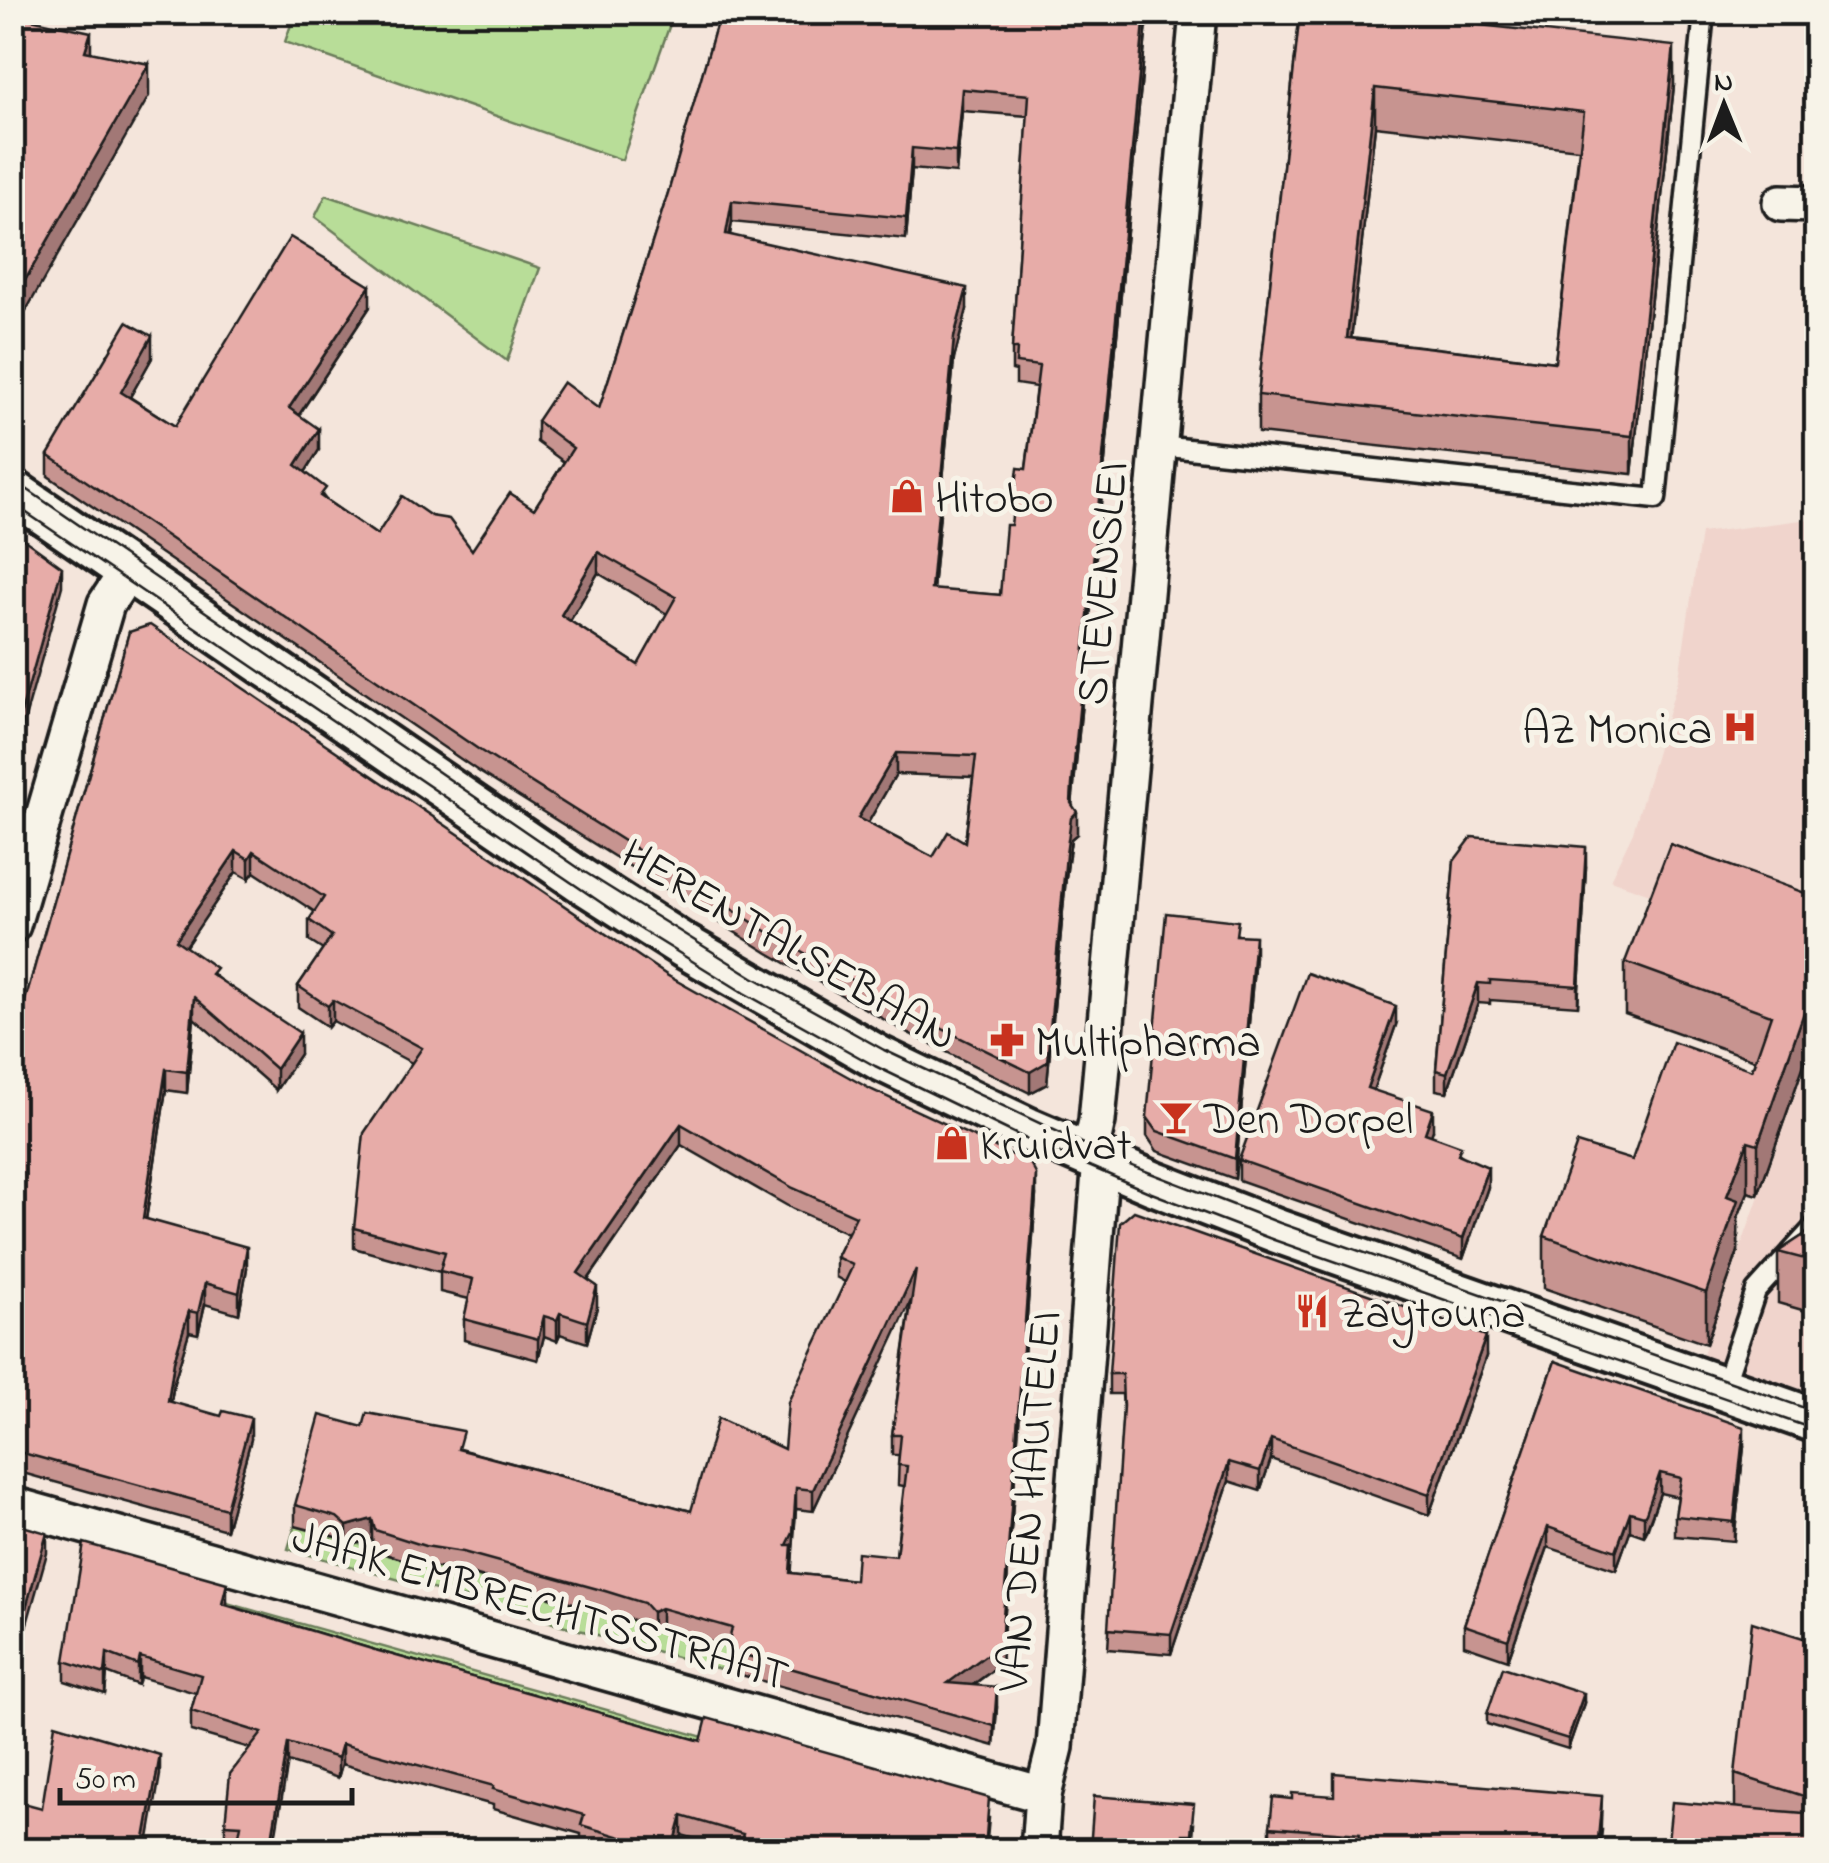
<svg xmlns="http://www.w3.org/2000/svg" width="1829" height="1863" font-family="'Indie Flower',sans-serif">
  <rect width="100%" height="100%" fill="#f4e5db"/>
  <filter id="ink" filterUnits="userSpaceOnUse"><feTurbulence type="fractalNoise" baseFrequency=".01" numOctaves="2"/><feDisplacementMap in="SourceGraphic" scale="20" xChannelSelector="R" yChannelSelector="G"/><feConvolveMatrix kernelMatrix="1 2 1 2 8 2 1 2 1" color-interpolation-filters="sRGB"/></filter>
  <g filter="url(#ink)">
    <g fill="#f0d4cc">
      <path d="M 1816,518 L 1816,952 L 1610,880 L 1633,832 L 1679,677 L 1701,533 Z"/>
      <path d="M 1816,1035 L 1816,1394 L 1702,1357 Z"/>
    </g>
    <g fill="#b8dd98" stroke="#6a7c5a" stroke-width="2.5">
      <path d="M 295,13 L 295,12 L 674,13 L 622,160 L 285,42 Z"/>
      <path d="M 326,195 L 540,268 L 507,361 L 315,217 Z"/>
      <path d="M 295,1526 L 732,1648 L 727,1671 L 288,1549 Z"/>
      <path d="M 227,1603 L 707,1738 L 701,1761 L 222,1624 Z"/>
    </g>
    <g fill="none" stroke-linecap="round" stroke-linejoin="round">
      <g stroke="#1c1c1c" stroke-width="25">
        <g id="service">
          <path d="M 1160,446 L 1656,499 L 1704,12"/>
          <path d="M 1723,1389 L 1756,1291 L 1816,1225"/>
        </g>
      </g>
      <g stroke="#1c1c1c" stroke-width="42">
        <g id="minor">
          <path d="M 1781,203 L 1816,204"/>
          <path d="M 12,925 L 106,604 L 128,571"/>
          <path d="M 12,1505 L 1043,1795"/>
          <path d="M 1039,1850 L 1043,1795 L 1055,1747 L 1100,1172 L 1091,1148 L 1097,1121 L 1198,12"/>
        </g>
      </g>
      <g stroke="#1c1c1c" stroke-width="50">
        <path id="tertiary" d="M 12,491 L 579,879 L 684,946 L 879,1058 L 1027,1129 L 1153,1183 L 1277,1231 L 1816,1421"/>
      </g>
      <use href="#service" stroke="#f7f3e8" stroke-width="18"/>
      <use href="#minor" stroke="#f7f3e8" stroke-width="35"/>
      <use href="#tertiary" stroke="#f7f3e8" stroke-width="42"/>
      <g stroke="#1c1c1c" stroke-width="2.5">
        <path d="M 12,479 L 583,871 L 753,977 L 884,1050 L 1122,1162 L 1280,1223 L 1816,1412"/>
        <path d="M 12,503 L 637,927 L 744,993 L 875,1066 L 1024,1138 L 1149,1192 L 1274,1240 L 1816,1430"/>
      </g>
    </g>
    <g fill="#c79490" stroke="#1c1c1c" stroke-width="2.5" fill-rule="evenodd">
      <path d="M 225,12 L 260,12 L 256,24 Z"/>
      <path d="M 720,12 L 1148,12 L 1072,805 L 1077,834 L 1071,839 L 1066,877 L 1047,1084 L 1030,1093 L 904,1031 L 768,953 L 481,773 L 48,476 L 48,455 L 152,358 L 130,397 L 175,426 L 370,307 L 299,415 L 319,450 L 305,472 L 326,500 L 377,535 L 472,550 L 534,509 L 564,462 L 537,442 L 537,421 L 599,409 L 668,193 ZM 962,111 L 1028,116 L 1012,349 L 1012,370 L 1016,371 L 1016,384 L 1036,387 L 1026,469 L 1011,525 L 1000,595 L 933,590 L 954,359 L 967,309 L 730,235 L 732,222 L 906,239 L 912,169 L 956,173 ZM 598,573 L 667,614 L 638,665 L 570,621 ZM 896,774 L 973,777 L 965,842 L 933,857 L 868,823 Z"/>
      <path d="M 1300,12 L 1674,85 L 1632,474 L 1258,433 L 1258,395 ZM 1375,126 L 1579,149 L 1555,362 L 1351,338 Z"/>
      <path d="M 129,632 L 668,976 L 1036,1195 L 1001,1664 L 973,1685 L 997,1707 L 994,1746 L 727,1671 L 728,1647 L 661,1628 L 652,1633 L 644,1624 L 605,1612 L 463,1572 L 425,1566 L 375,1551 L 372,1539 L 347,1546 L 337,1537 L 295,1526 L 295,1505 L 363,1427 L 463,1450 L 691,1511 L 784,1449 L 845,1282 L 836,1277 L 836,1257 L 848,1233 L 793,1209 L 681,1145 L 588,1280 L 597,1307 L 587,1343 L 560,1334 L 557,1341 L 544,1336 L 538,1360 L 464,1340 L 464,1319 L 469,1299 L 440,1292 L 440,1272 L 354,1248 L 354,1228 L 412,1063 L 333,1021 L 328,1027 L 298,1007 L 298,986 L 323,950 L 309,941 L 309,920 L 315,912 L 254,872 L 249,879 L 236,872 L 185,947 L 216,977 L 300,1054 L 276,1090 L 194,1018 L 187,1093 L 166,1090 L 146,1219 L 247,1268 L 239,1314 L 205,1304 L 198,1334 L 189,1332 L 174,1382 L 171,1402 L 251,1439 L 226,1530 L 12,1470 L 12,1047 ZM 911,1299 L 892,1435 L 892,1455 L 899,1455 L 898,1485 L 904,1486 L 896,1556 L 855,1580 L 791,1573 L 796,1509 L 813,1511 Z"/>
      <path d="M 1454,861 L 1586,867 L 1578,1006 L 1490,1000 L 1490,1004 L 1478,1003 L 1447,1092 L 1436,1090 L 1436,1070 Z"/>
      <path d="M 1816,897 L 1816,1030 L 1758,1195 L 1748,1192 L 1738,1217 L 1738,1251 L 1706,1344 L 1544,1288 L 1544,1236 L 1632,1160 L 1752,1070 L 1755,1060 L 1625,1014 L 1625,962 Z"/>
      <path d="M 1238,935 L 1255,956 L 1235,1179 L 1157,1151 L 1147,1136 L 1147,1117 Z"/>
      <path d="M 1396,1025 L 1373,1090 L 1433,1130 L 1431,1135 L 1461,1155 L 1488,1187 L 1463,1259 L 1239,1180 L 1239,1160 Z"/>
      <path d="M 1816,1227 L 1816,1314 L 1778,1303 L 1778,1252 Z"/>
      <path d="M 1486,1356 L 1429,1515 L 1271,1459 L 1260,1491 L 1229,1481 L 1171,1654 L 1108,1649 L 1123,1410 L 1122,1394 L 1109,1394 L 1109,1374 Z"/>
      <path d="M 1555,1361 L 1744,1446 L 1734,1541 L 1675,1536 L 1675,1516 L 1678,1497 L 1660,1493 L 1646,1533 L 1644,1536 L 1630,1531 L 1616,1570 L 1548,1547 L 1508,1660 L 1464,1645 L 1464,1625 Z"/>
      <path d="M 227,1603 L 227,1605 L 375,1650 L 701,1741 L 989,1818 L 986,1850 L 732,1850 L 682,1835 L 677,1850 L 600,1850 L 581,1845 L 581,1834 L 493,1809 L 493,1805 L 342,1764 L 338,1778 L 288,1762 L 238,1845 L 225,1843 L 225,1824 L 250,1748 L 191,1731 L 191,1711 L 196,1693 L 140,1677 L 138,1685 L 107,1673 L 105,1694 L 65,1681 L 65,1661 Z"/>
      <path d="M 1816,1642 L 1816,1850 L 1735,1807 L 1735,1774 Z"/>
      <path d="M 1584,1703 L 1568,1749 L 1487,1724 L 1487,1714 Z"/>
      <path d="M 1194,1824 L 1192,1850 L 1090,1850 Z"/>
      <path d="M 1270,1827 L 1602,1830 L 1600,1850 L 1270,1850 Z"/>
    </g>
    <g fill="#a27876" stroke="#1c1c1c" stroke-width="2.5">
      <path d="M 1145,12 L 1148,12 L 1072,806 L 1077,812 L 1077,834 L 1071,839 L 1066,877 L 1047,1084 L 1030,1093 L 1030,1072 L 1066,855 Z"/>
      <path d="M 91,32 L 91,63 L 85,51 Z"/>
      <path d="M 1674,46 L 1674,85 L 1632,474 L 1632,436 Z"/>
      <path d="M 149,64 L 149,96 L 12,335 L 12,303 Z"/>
      <path d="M 1375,88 L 1375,126 L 1347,376 L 1347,338 Z"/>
      <path d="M 962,89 L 962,111 L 956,173 L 956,152 Z"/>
      <path d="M 912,148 L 912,169 L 906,239 L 906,218 Z"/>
      <path d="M 732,201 L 732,222 L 726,255 L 726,234 Z"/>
      <path d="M 370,286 L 370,307 L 289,430 L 289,408 Z"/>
      <path d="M 967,288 L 967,309 L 954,359 L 931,611 L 931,589 L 954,337 Z"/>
      <path d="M 152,336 L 152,358 L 121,413 L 121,392 Z"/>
      <path d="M 319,429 L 319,450 L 296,487 L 296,465 Z"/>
      <path d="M 598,552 L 598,573 L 561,636 L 561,615 Z"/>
      <path d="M 62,567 L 62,586 L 12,765 L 12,745 Z"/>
      <path d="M 896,753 L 896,774 L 858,840 L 858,818 Z"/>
      <path d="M 1586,847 L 1586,867 L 1578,1006 L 1578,986 Z"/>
      <path d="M 236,851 L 236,872 L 176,961 L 176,940 Z"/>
      <path d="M 254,851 L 254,872 L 249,879 L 249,859 Z"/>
      <path d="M 1255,936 L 1255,956 L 1235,1179 L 1235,1159 Z"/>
      <path d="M 1816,978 L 1816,1030 L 1758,1195 L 1758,1144 Z"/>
      <path d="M 1478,983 L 1478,1003 L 1447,1092 L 1447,1073 Z"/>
      <path d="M 194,997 L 194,1018 L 187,1093 L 187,1072 Z"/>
      <path d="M 333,1000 L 333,1021 L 328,1027 L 328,1006 Z"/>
      <path d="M 1396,1006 L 1396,1025 L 1367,1108 L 1367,1088 Z"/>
      <path d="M 300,1033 L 300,1054 L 276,1090 L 276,1069 Z"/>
      <path d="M 166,1069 L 166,1090 L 143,1239 L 143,1218 Z"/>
      <path d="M 1433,1110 L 1433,1130 L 1425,1153 L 1425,1133 Z"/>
      <path d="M 681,1124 L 681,1145 L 578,1294 L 578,1273 Z"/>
      <path d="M 1748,1141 L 1748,1192 L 1738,1217 L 1738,1251 L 1706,1344 L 1706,1293 L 1727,1196 Z"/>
      <path d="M 1488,1167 L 1488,1187 L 1463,1259 L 1463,1239 Z"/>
      <path d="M 1036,1174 L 1036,1195 L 1001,1664 L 948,1703 L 948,1683 Z"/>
      <path d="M 247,1247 L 247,1268 L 239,1314 L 239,1293 Z"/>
      <path d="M 916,1269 L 916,1290 L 813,1511 L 813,1490 Z"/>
      <path d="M 205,1283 L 205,1304 L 198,1334 L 198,1313 Z"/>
      <path d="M 597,1286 L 597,1307 L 587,1343 L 587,1322 Z"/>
      <path d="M 189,1311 L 189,1332 L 174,1382 L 168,1422 L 168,1401 L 174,1361 Z"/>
      <path d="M 560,1313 L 560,1334 L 557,1341 L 557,1320 Z"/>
      <path d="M 544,1316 L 544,1336 L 538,1360 L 538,1339 Z"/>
      <path d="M 1486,1336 L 1486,1356 L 1429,1515 L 1429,1495 Z"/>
      <path d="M 251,1418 L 251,1439 L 226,1530 L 226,1509 Z"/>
      <path d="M 1744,1427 L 1744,1446 L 1734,1541 L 1734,1522 Z"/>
      <path d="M 1271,1439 L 1271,1459 L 1260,1491 L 1260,1471 Z"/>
      <path d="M 1229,1462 L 1229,1481 L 1171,1654 L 1171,1634 Z"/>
      <path d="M 1660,1473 L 1660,1493 L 1644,1536 L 1644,1516 Z"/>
      <path d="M 796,1488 L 796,1509 L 790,1594 L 787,1545 Z"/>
      <path d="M 1630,1512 L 1630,1531 L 1616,1570 L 1616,1551 Z"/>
      <path d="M 372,1519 L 372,1539 L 347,1546 L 347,1526 Z"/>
      <path d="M 1548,1527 L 1548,1547 L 1508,1660 L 1508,1640 Z"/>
      <path d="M 47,1533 L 47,1553 L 12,1677 L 12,1657 Z"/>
      <path d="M 227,1583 L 227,1603 L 222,1623 L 222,1604 Z"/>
      <path d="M 661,1608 L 661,1628 L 652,1633 L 652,1612 Z"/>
      <path d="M 107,1653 L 107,1673 L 105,1694 L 105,1674 Z"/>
      <path d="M 140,1657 L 140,1677 L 138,1685 L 138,1665 Z"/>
      <path d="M 997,1687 L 997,1707 L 994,1746 L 994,1726 Z"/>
      <path d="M 1584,1693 L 1584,1703 L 1568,1749 L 1568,1739 Z"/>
      <path d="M 288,1743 L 288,1762 L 273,1850 L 270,1850 Z"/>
      <path d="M 342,1744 L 342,1764 L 338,1778 L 338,1758 Z"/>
      <path d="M 160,1755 L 160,1775 L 147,1850 L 143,1850 Z"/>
      <path d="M 1602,1796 L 1600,1850 L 1597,1850 Z"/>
      <path d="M 682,1816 L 682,1835 L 677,1850 L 673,1850 Z"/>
    </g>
    <g fill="#e7aca8" stroke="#1c1c1c" stroke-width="2.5" fill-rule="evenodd">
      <path d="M 720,12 L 1145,12 L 1072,785 L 1071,803 L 1077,812 L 1071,818 L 1066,855 L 1047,1062 L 1030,1072 L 904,1010 L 768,932 L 481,751 L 48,455 L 127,322 L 152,336 L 121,392 L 175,426 L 290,237 L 370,286 L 289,408 L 319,429 L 296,465 L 326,488 L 320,496 L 377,535 L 402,496 L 431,516 L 449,519 L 472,550 L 510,493 L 534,509 L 573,448 L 537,421 L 563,382 L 599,409 L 668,193 ZM 962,89 L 1029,95 L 1012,349 L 1017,349 L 1016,363 L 1039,366 L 1026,469 L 1018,468 L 1011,525 L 1006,525 L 1000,595 L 931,589 L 954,337 L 967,288 L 726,234 L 732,201 L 906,218 L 912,148 L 956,152 ZM 598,552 L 676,597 L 638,665 L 561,615 ZM 896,753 L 976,756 L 965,842 L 948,832 L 933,857 L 858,818 Z"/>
      <path d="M 1300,12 L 1360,12 L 1674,46 L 1632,436 L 1258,395 ZM 1375,88 L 1584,112 L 1555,362 L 1347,338 Z"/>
      <path d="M 12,15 L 91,32 L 85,51 L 149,64 L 12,303 Z"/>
      <path d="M 12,531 L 62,567 L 12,745 Z"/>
      <path d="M 150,625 L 668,976 L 872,1090 L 1030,1163 L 1036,1174 L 1001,1644 L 948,1683 L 997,1687 L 994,1726 L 727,1650 L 732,1628 L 661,1608 L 652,1612 L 644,1603 L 605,1591 L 463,1552 L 425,1546 L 375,1530 L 372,1519 L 347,1526 L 337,1517 L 295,1505 L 320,1415 L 363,1427 L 367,1413 L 463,1431 L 458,1449 L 691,1511 L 718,1418 L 784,1449 L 788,1402 L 853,1265 L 836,1257 L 856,1216 L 793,1188 L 681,1124 L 578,1273 L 597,1286 L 587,1322 L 560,1313 L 557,1320 L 544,1316 L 538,1339 L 464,1319 L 473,1279 L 440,1271 L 445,1252 L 354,1228 L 364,1133 L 422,1048 L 333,1000 L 328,1006 L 298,986 L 332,936 L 309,920 L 324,897 L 254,851 L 249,859 L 236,851 L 176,940 L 216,968 L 211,974 L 300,1033 L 276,1069 L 194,997 L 187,1072 L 166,1069 L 143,1218 L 247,1247 L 239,1293 L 205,1283 L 198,1313 L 189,1311 L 174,1361 L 168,1401 L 221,1416 L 223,1411 L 251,1418 L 226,1509 L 12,1450 L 12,1047 L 129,632 ZM 916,1269 L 892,1435 L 901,1435 L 898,1465 L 907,1466 L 896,1556 L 857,1552 L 855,1580 L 790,1573 L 792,1545 L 787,1545 L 793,1533 L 796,1488 L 813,1490 Z"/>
      <path d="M 1472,837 L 1586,847 L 1578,986 L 1490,980 L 1490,984 L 1478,983 L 1447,1073 L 1436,1070 L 1454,861 Z"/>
      <path d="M 1670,844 L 1816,897 L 1816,978 L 1758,1144 L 1748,1141 L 1727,1196 L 1738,1200 L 1706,1293 L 1544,1236 L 1577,1143 L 1632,1160 L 1673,1042 L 1752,1070 L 1771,1015 L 1625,962 Z"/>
      <path d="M 1166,913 L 1238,921 L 1236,935 L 1255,936 L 1235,1159 L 1157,1131 L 1147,1117 Z"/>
      <path d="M 1307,973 L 1396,1006 L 1367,1088 L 1433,1110 L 1425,1133 L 1461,1146 L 1458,1154 L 1488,1167 L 1463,1239 L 1239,1160 Z"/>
      <path d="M 1134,1211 L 1486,1336 L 1429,1495 L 1271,1439 L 1260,1471 L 1229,1462 L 1171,1634 L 1108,1629 L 1123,1406 L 1122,1374 L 1109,1374 L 1120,1223 Z"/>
      <path d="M 1816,1227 L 1816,1262 L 1778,1252 Z"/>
      <path d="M 1555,1361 L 1744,1427 L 1734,1522 L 1675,1516 L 1681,1478 L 1660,1473 L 1646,1513 L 1644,1516 L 1630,1512 L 1616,1551 L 1548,1527 L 1508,1640 L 1464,1625 Z"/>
      <path d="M 12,1523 L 47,1533 L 12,1657 Z"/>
      <path d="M 84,1543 L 227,1583 L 222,1604 L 375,1650 L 701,1741 L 707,1718 L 989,1798 L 985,1850 L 738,1850 L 743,1834 L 682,1816 L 673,1849 L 665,1847 L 664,1850 L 581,1825 L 584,1815 L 493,1789 L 494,1786 L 342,1744 L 338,1758 L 288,1743 L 270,1850 L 236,1850 L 241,1825 L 225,1824 L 230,1774 L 262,1733 L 191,1711 L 201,1675 L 140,1657 L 138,1665 L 107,1653 L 105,1674 L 65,1661 Z"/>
      <path d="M 1752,1622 L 1816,1642 L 1816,1800 L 1735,1774 Z"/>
      <path d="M 1503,1667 L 1584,1693 L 1568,1739 L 1487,1714 Z"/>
      <path d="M 55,1724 L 160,1755 L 143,1850 L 12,1850 L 12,1800 L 42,1808 Z"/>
      <path d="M 1334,1773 L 1602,1796 L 1597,1850 L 1359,1850 L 1360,1834 L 1270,1827 L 1273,1797 L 1292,1799 L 1292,1793 L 1334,1796 Z"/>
      <path d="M 1094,1796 L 1194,1804 L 1191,1834 L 1183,1834 L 1183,1850 L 1090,1850 Z"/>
      <path d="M 1672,1802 L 1816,1814 L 1816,1850 L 1667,1850 Z"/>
    </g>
  </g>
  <defs>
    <g id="shop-bare" transform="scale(2.7)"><path d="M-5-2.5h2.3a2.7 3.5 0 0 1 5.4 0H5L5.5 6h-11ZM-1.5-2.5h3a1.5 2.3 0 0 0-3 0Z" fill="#c8321e" stroke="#f7f3e8" stroke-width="2.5" paint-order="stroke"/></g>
    <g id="hospital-bare" transform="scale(2.7)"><path d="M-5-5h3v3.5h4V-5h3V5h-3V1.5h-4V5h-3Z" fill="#c8321e" stroke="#f7f3e8" stroke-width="2.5" paint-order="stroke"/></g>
    <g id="pharmacy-bare" transform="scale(2.7)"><path d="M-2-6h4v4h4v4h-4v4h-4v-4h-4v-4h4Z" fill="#c8321e" stroke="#f7f3e8" stroke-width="2.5" paint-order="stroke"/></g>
    <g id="bar-bare" transform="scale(2.7)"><path d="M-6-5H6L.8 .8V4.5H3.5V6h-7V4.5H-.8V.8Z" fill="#c8321e" stroke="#f7f3e8" stroke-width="2.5" paint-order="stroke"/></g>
    <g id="restaurant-bare" transform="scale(2.7)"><path d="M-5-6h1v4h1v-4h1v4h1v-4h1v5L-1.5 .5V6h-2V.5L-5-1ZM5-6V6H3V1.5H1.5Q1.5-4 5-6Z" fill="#c8321e" stroke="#f7f3e8" stroke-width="2.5" paint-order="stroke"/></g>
  </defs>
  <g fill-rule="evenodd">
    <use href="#shop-bare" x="907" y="496"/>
    <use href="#hospital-bare" x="1740" y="727"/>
    <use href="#pharmacy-bare" x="1007" y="1040"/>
    <use href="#bar-bare" x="1176" y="1117"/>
    <use href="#shop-bare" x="952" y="1143"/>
    <use href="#restaurant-bare" x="1312" y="1311"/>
  </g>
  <g text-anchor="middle" stroke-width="10" stroke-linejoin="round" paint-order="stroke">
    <g font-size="45" fill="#1c1c1c" stroke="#f7f3e8" text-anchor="start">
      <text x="935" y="512">Hitobo</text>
      <text x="1712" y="743" text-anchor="end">AZ Monica</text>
      <text x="1035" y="1056">Multipharma</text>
      <text x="1204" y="1133">Den Dorpel</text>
      <text x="980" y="1159">Kruidvat</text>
      <text x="1340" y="1327">Zaytouna</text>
    </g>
    <g font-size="45" fill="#1c1c1c" stroke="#f7f3e8">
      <text transform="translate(1100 583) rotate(-85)" y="16">STEVENSLEI</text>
      <text transform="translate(790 943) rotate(30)" y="16">HERENTALSEBAAN</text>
      <text transform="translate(1027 1501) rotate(-85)" y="16">VAN DEN HAUTELEI</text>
      <text transform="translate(541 1604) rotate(16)" y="16">JAAK EMBRECHTSSTRAAT</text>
    </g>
  </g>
  <rect width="1829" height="1863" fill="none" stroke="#f7f3e8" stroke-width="50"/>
  <rect x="25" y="25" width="1779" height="1813" fill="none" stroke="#1c1c1c" stroke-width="4" filter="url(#ink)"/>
  <g transform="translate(1724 105) rotate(359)" stroke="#f7f3e8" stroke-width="8" paint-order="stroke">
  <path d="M0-8L18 38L0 25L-18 38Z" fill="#1c1c1c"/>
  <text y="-15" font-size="28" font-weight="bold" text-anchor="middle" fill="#1c1c1c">N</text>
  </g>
  <path d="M60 1788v15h292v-15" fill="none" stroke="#1c1c1c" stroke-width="5"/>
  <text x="75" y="1788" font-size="30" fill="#1c1c1c" stroke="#f7f3e8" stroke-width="8" paint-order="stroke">50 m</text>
</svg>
